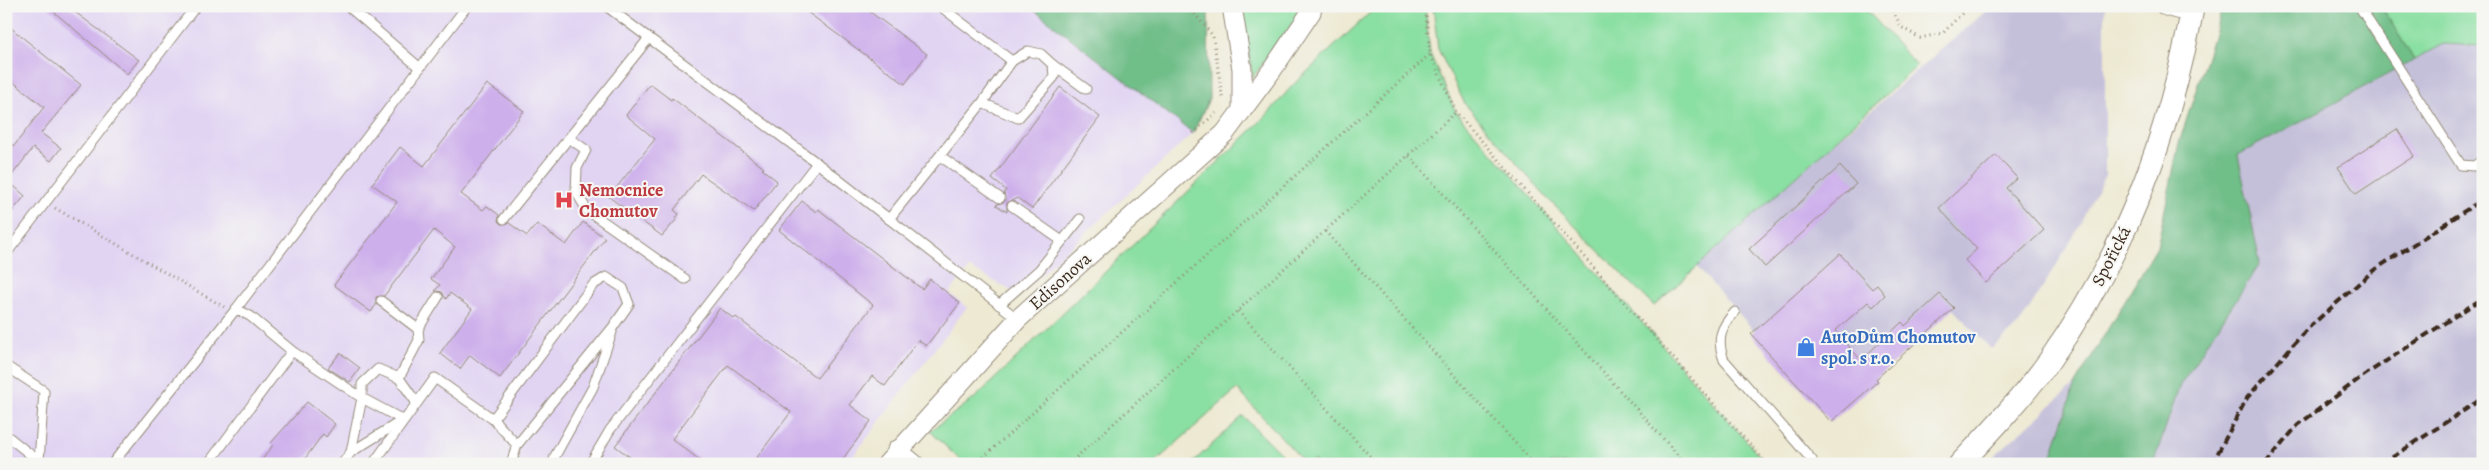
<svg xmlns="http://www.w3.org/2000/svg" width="2489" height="470" font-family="Alegreya,serif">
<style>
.built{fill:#e1d4f3}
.industrial{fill:#c5c0da}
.green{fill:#8adfa2;stroke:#628460}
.forest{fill:#6fbe88;stroke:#557453}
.building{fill:#cdafeb}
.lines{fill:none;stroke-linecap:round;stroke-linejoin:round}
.service-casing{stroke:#948a78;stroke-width:11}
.minor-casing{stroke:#948a78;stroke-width:21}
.tertiary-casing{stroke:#948a78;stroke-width:24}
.path{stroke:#948a78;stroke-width:3;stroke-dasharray:1 4;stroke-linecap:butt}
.service{stroke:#fff;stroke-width:9}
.minor{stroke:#fff;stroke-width:19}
.tertiary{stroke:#fff;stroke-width:22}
.rail{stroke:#3b2a1e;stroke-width:4;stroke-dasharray:8 4;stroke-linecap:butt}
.labels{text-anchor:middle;stroke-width:4;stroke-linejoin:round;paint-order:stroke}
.health-label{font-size:18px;font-weight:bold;fill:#be3a42;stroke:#f6f6f2;text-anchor:start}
.street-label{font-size:18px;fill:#3b2a1e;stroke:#f6f6f2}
.shop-label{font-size:18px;font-weight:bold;fill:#366cbe;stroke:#f6f6f2;text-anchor:start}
</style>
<rect width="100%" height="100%" fill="#f6f6f2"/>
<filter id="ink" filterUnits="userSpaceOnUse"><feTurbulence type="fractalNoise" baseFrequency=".02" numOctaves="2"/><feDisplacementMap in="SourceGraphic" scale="10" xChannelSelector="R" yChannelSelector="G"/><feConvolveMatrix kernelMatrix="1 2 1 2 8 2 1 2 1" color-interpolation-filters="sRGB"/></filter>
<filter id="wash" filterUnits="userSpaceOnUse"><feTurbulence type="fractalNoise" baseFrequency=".0096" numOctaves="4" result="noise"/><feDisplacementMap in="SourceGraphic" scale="20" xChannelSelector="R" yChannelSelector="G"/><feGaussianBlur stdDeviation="1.12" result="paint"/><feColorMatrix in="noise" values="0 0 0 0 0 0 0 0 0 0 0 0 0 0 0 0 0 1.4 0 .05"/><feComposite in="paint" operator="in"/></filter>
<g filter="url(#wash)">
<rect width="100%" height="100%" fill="#ede9d2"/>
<polygon class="built" points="6,6 1029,6 1193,133 1019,295 970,268 949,293 967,307 847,464 6,464"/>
<g class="industrial">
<polygon points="1992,6 2105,6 2105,175 2067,248 2019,325 1991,349 1948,304 1828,413 1697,267 1831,145"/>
<polygon points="2444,44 2483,46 2483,464 2153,464 2180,385 2260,263 2238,155"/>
<polygon points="2075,384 2049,464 1985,464"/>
</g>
<g class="green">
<polygon points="1240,6 1301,6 1295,20 1253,77"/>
<polygon points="1377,6 1425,6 1430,54 1456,112 1767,464 1318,464 1314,460 1306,464 1237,389 1153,464 964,464 930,431 976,397 1267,115 1292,86"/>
<polygon points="1433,6 1863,6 1917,66 1654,306 1545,196 1465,104 1438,49"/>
<polygon points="2381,6 2483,6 2483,46 2444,44 2414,60"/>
<polygon points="1243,416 1291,464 1191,464"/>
</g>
<g class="forest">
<polygon points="1029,6 1208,6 1209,99 1193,133"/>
<polygon points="2223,6 2381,6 2414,60 2238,155 2260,263 2180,385 2153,464 2049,464 2075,384 2157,247 2179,143"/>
</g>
<g id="blocks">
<g class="building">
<polygon points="47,6 67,6 139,60 127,74"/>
<polygon points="799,6 862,6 927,54 905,84"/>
<polygon points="6,24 81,85 41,133 61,148 51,161 33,148 6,183 6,140 14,146 44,107 6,76"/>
<polygon points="487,84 524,111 461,194 483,210 487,206 499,215 498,221 501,224 509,223 527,236 537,224 566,245 583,222 605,238 500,378 470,355 460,369 440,353 472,309 450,293 446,299 442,292 435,291 440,285 431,279 455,247 434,230 384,296 376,297 376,305 371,312 334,285 397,202 372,184 400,147 424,166"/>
<polygon points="650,84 671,100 672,98 764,168 762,169 777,181 754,211 701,174 674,210 679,214 676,218 677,219 662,236 609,197 655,139 626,115"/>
<polygon points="1060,87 1100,117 1032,209 1017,198 1007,203 1007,212 996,205 1005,201 1004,193 1006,190 992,179"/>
<polygon points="2397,129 2414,156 2356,194 2338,167"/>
<polygon points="1996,155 2017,178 2006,188 2044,230 1986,283 1965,260 1977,249 1939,208"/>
<polygon points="1840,166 1856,184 1765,267 1749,249"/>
<polygon points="14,186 25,196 6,219 6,195"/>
<polygon points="802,201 816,212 818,209 922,289 930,279 960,303 926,346 918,340 885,386 872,376 850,405 871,421 839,464 752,464 791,412 728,365 672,439 705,464 624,464 630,457 615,446 720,308 734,319 736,317 817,378 873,305 779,230"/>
<polygon points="1840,254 1872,289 1877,285 1885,295 1873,307 1868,302 1835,331 1861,360 1902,322 1905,326 1940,294 1954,308 1876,379 1878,381 1831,422 1751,334"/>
<polygon points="340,353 360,368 350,382 328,368"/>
<polygon points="307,402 335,424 326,437 323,434 301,464 259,464 273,445 271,443"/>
</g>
</g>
</g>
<g filter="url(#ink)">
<use href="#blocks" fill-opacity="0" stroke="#948a78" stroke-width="1"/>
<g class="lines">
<g class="service-casing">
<g id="service">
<polyline points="348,6 420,68"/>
<polyline points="606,6 817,163 1018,319"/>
<polyline points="940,6 1012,61"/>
<polyline points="2359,6 2461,165 2474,166 2483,160"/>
<polyline points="1053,65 1086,89"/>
<polyline points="569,138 586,150 577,168 576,192 587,210 685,279"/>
<polyline points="940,156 1000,198"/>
<polyline points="1012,206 1062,241"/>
<polyline points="504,219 649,38"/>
<polyline points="889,219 982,103 1018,118 1054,77 1053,65 1041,54 1028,51 1012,61 982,103"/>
<polyline points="6,254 196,6"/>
<polyline points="381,301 418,329"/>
<polyline points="999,305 1039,270 1080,219"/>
<polyline points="236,309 467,6"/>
<path d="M1735,312C1721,327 1716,339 1724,360L1812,460L1808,464"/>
<polyline points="6,366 44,391 39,461"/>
<polyline points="399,378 419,340 418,329 438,297"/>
<polyline points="6,435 41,463"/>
<polyline points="351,452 362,398 403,420"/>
<polyline points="112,464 236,309 250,316 292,351 362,398 362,384 378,369 399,378 416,402"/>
<polyline points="208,464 292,351"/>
<polyline points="342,464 351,452 398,423"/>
<polyline points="373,464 435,378 493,419"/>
<polyline points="511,464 517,445 493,419 593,285 606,277 623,288 629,304 613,327 517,445"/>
<polyline points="553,464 555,456 593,387 612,332"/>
<polyline points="590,464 610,430 817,163"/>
</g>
</g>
<g class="minor-casing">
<g id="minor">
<polyline points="1232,6 1242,69 1242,109"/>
<polyline points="2166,6 2191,13"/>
<polyline points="897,450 914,464"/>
<polyline points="887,464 1018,319 1225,133 1272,70 1311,12 1312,6"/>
</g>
</g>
<g class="tertiary-casing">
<path id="tertiary" d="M1960,464C1991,431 2023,397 2049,361C2126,252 2169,137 2193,6"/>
</g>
<g class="path">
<polyline points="1188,6 1213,36 1223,101"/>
<polyline points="1425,6 1430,54 1456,112 1767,464"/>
<polyline points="1891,6 1901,27 1920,38 1943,33 1969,6"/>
<polyline points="1193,133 1216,113"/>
<polyline points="1409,156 1686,464"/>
<polyline points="55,208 224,307"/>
<polyline points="1325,231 1534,464"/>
<polyline points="1238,311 1377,464"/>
<polyline points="976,464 1430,54"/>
<polyline points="1069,464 1456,112"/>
</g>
<use href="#service" class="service"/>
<use href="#minor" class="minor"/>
<use href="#tertiary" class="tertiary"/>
<g class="rail">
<polyline points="2212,464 2247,398 2306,330 2374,270 2483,199"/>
<polyline points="2265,464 2298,425 2360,378 2483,298"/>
<polyline points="2382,464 2483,398"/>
</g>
</g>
</g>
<defs>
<g id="hospital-bare" transform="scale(1.5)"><path d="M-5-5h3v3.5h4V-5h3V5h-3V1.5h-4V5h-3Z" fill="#e0444e" stroke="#f6f6f2" stroke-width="2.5" paint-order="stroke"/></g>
<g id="shop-bare" transform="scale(1.5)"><path d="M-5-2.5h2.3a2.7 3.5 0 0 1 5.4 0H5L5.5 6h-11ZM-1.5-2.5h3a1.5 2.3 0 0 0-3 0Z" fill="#3f7fe0" stroke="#f6f6f2" stroke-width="2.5" paint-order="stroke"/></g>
</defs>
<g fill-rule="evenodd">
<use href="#hospital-bare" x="564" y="200"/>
<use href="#shop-bare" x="1806" y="347"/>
</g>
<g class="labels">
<g class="health-label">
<text x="579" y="196">Nemocnice<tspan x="579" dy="21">Chomutov</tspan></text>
</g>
<g class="street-label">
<text transform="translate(2111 256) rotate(-63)" y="6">Spořická</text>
<text transform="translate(1060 281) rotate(-42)" y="6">Edisonova</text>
</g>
<g class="shop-label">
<text x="1821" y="343">AutoDům Chomutov<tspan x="1821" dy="21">spol. s r.o.</tspan></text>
</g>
</g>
<rect width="2489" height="470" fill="none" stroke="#f6f6f2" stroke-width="25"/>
</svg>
